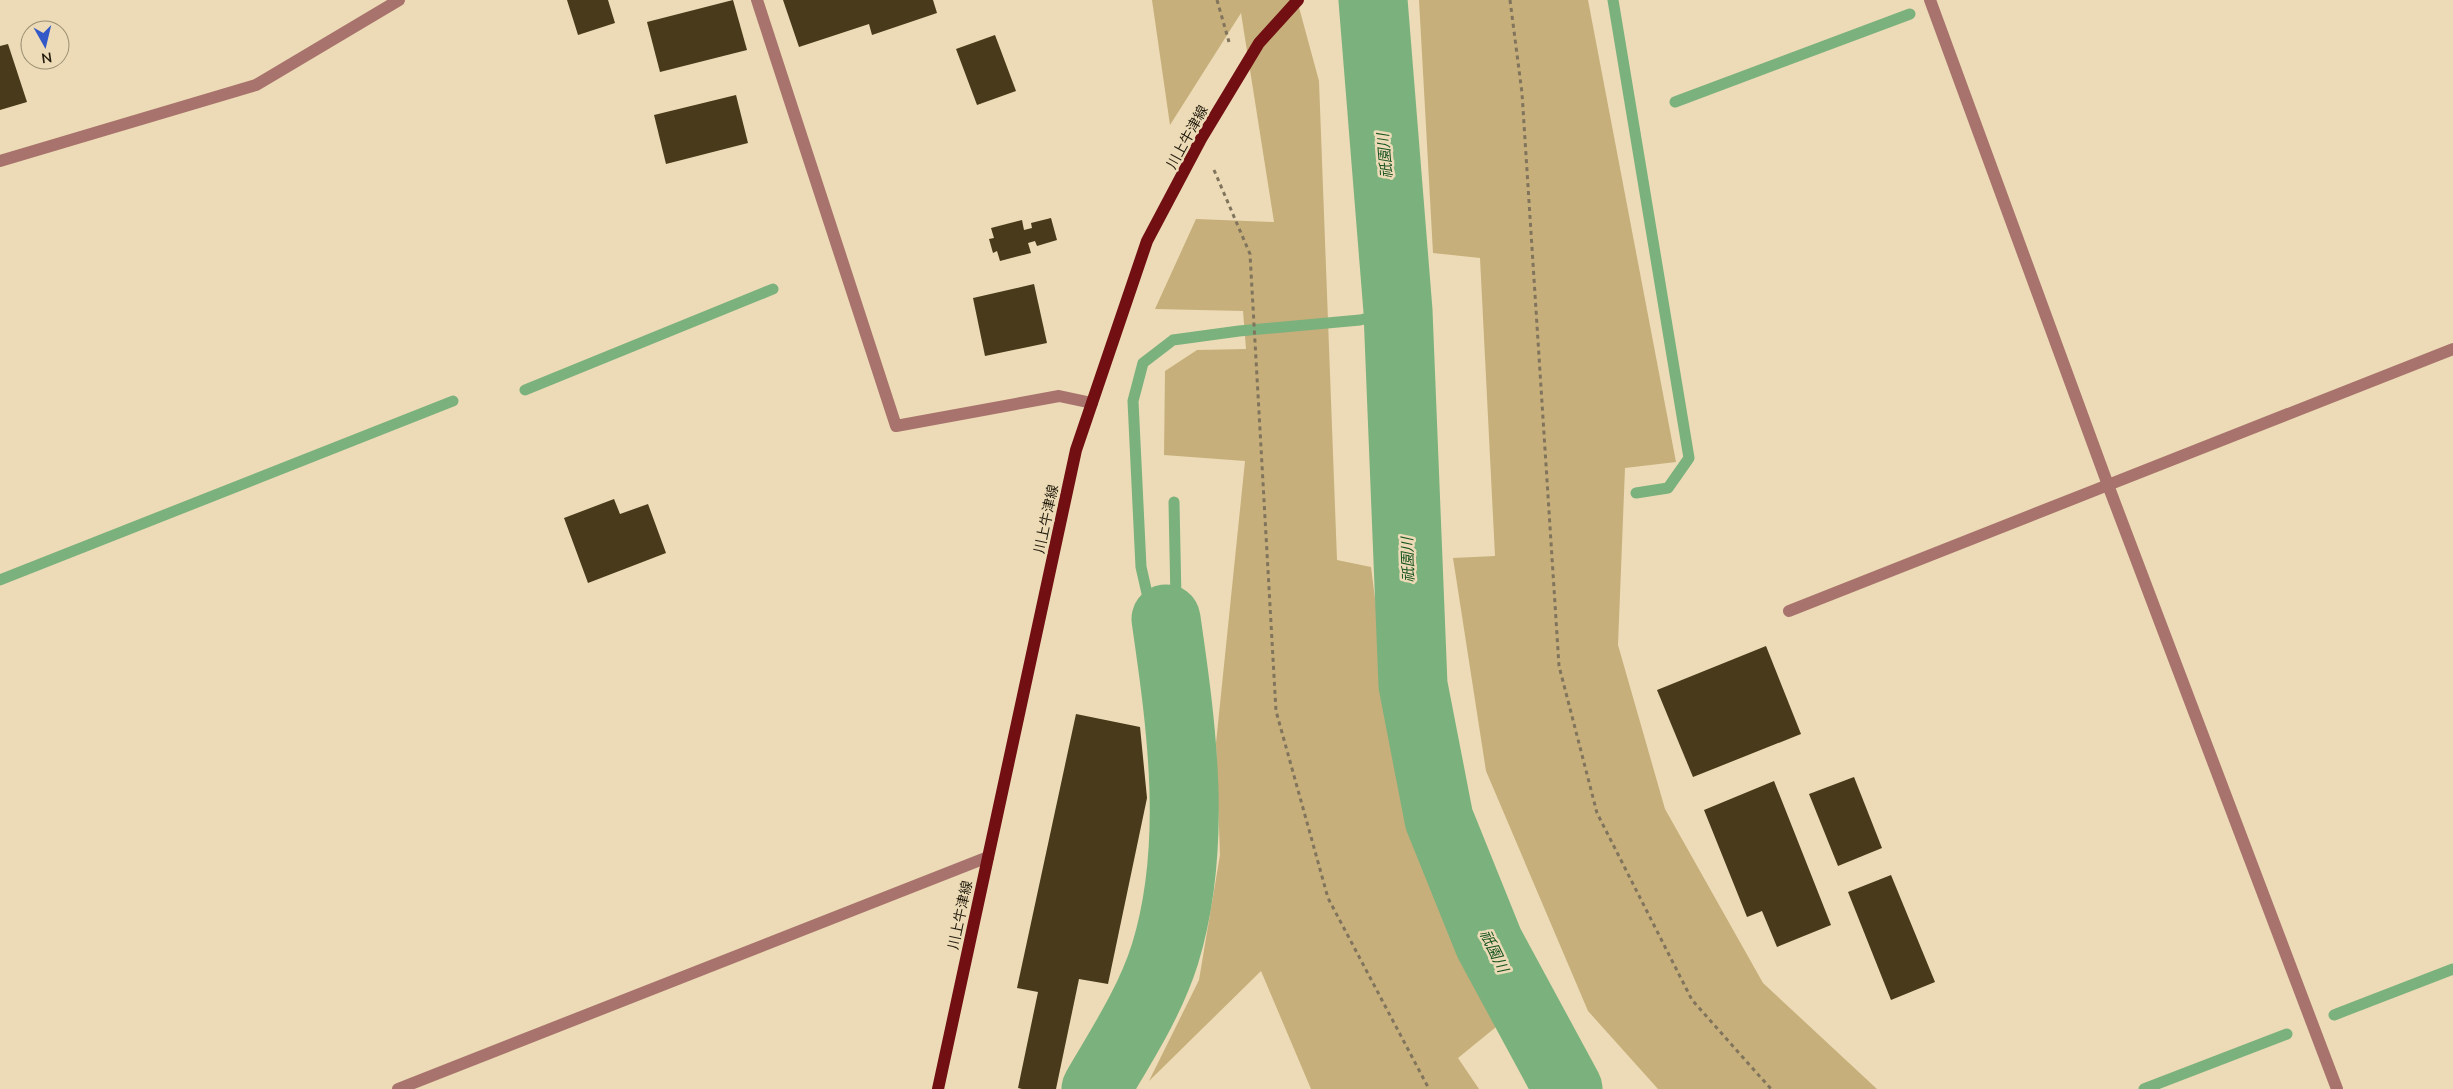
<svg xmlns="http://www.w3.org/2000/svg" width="2453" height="1089" font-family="Mulish,'Noto Sans JP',sans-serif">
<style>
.green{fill:#c6af7b}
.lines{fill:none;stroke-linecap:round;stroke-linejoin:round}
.stream{stroke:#7ab17d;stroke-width:11}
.river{stroke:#7ab17d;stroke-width:69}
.building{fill:#483a1a}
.path{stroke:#80745c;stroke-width:3;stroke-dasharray:4 4;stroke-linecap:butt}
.minor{stroke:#a9736d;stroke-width:12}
.major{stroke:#720f12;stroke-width:12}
.labels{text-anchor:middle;stroke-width:5;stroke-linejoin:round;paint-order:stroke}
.street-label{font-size:14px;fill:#241d0f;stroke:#ecdbb6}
.water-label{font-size:15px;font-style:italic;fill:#185322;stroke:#ecdbb6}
</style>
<rect width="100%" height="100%" fill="#ecdbb6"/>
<g class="green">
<polygon points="1152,0 1297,0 1319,81 1337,560 1371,567 1397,774 1496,1027 1458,1058 1479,1089 1311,1089 1261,971 1149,1081 1199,980 1220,855 1216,743 1245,461 1164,455 1165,371 1197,350 1246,349 1243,311 1155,309 1196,219 1274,222 1241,13 1170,125"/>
<polygon points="1419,0 1588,0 1676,462 1625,468 1618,645 1665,809 1763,983 1877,1089 1658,1089 1588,1011 1486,771 1453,558 1495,556 1480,258 1433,253"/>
</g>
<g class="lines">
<g class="stream">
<polyline points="1613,0 1689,458 1668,488 1636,493"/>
<polyline points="1675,102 1910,14"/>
<polyline points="525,390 773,289"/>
<polyline points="1174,502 1176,600 1166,619 1149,602 1141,567 1133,401 1143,363 1173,340 1239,331 1360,320 1398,311"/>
<polyline points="0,580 453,401"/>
<polyline points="2334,1015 2453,969"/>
<polyline points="2144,1089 2287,1034"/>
</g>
<g class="river">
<polyline points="1373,0 1398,311 1413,685 1439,819 1489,943 1568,1089"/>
<path d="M1096,1089C1121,1046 1150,1002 1165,954C1198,846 1182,729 1166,619"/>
</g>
</g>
<g class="building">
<polygon points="567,0 608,0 615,23 578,35"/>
<polygon points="733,0 747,50 660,72 647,22"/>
<polygon points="783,0 933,0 937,13 872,35 869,24 799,47"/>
<polygon points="995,35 1016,91 977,105 956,49"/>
<polygon points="8,44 27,102 0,110 0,46"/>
<polygon points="736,95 748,143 666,164 654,115"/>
<polygon points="1051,218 1057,240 1037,246 1035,241 1028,243 1031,253 1000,261 997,251 993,253 989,239 994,238 991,228 1022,220 1024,230 1032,228 1031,223"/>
<polygon points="1034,284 1047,343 985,356 973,298"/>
<polygon points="614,499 620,514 648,504 666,553 588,583 564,518"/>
<polygon points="1766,646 1801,734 1693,777 1657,690"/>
<polygon points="1076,714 1140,727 1147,798 1108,984 1079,979 1056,1089 1022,1089 1018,1088 1038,992 1017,988"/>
<polygon points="1854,777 1882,848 1838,866 1809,794"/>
<polygon points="1774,781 1831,925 1777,947 1762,911 1747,917 1704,810"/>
<polygon points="1891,875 1935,982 1891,1000 1848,892"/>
</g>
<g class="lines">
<g class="path">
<polyline points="1217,0 1229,42"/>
<polyline points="1510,0 1522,93 1559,666 1597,813 1692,1000 1771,1089"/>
<polyline points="1214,170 1250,254 1276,711 1328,898 1429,1089"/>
</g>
<g class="minor">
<polyline points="757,0 896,426 1059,396 1092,403"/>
<polyline points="1930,0 2108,485 2453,349"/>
<polyline points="0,161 256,85 399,0"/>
<polyline points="1789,611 2108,485 2337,1089"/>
<polyline points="398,1089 988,857"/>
</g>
<polyline class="major" points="938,1089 1076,450 1147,241 1201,139 1259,43 1298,0"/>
</g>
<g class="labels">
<g class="street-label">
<text transform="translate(1187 137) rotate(-61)" y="5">川上牛津線</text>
<text transform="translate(1046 519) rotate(-78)" y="5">川上牛津線</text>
<text transform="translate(960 915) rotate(-78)" y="5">川上牛津線</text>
</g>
<g class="water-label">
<text transform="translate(1385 156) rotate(-95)" y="5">祇園川</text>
<text transform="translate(1408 560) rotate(-92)" y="5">祇園川</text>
<text transform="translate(1494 951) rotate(64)" y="5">祇園川</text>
</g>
</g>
<g transform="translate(45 45) rotate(172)"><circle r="24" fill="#ecdbb6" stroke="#9c8f73"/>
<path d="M0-4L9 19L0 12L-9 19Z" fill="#3358c8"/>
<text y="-8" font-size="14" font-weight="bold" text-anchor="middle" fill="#241d0f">N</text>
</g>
</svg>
